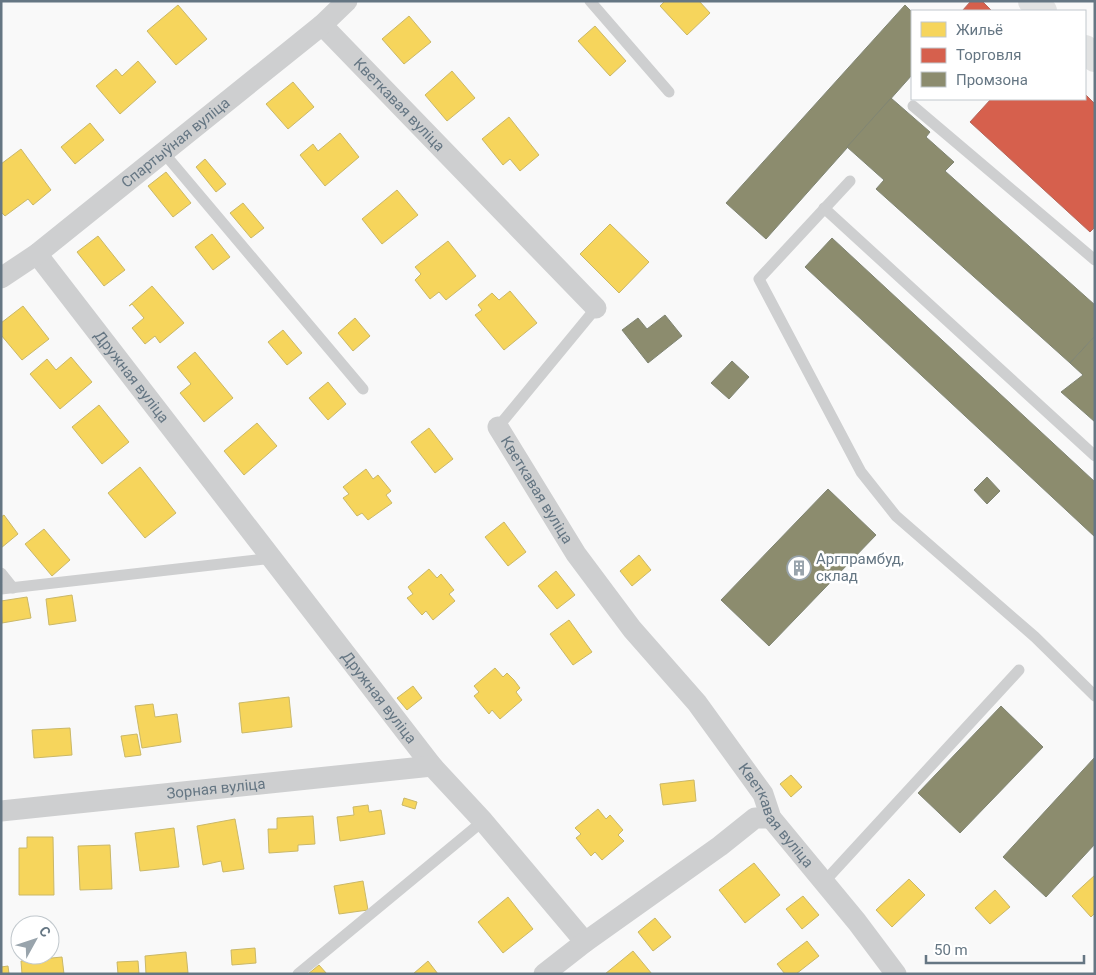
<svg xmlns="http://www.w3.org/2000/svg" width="1096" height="975" font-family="Roboto,sans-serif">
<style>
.homes{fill:#f6d55c;stroke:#cab868}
.shops{fill:#d6604d;stroke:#b4675d}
.industry{fill:#8c8c6e;stroke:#808574}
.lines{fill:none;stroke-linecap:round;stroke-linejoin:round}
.lane{stroke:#cecfd0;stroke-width:11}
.street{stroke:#cecfd0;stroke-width:21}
.secondary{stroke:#e1e2e2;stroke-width:28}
.labels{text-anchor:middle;stroke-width:5;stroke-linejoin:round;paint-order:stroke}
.street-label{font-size:15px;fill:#657683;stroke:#fff}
.poi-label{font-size:15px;fill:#657683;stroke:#fff;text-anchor:start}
</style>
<rect width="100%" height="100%" fill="#f9f9f9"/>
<g class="homes">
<polygon points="665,1 699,1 710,13 687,35 660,6"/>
<polygon points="178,5 207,39 176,65 147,31"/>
<polygon points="409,16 431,42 404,64 382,39"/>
<polygon points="595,26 626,61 610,76 578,41"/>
<polygon points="138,61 156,82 120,114 96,86 116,69 122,76"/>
<polygon points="452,71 475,98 447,121 425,95"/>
<polygon points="293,82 314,107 288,129 266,104"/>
<polygon points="509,117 539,155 520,171 510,159 503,165 482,139"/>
<polygon points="90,123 104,140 75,164 61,147"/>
<polygon points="340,133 359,157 325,186 300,155 313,144 318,151"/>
<polygon points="21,149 51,190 33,205 28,199 5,216 1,212 1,164"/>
<polygon points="205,159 226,184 216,192 196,167"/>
<polygon points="166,172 191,203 173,217 148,186"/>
<polygon points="397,190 418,215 382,244 362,219"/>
<polygon points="243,203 264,228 251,238 230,213"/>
<polygon points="610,224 649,262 619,293 580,254"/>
<polygon points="212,234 230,257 213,270 195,247"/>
<polygon points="98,236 125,270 104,286 77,252"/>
<polygon points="448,241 476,276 446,300 439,292 430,299 415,280 421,274 415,267"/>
<polygon points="152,286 184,323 160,343 155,336 145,344 132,328 144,318 132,304 129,306"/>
<polygon points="510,291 537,323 504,350 475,315 482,310 478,305 492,293 499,300"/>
<polygon points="23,306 49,339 22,360 1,335 1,323"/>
<polygon points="355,318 370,336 353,351 338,333"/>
<polygon points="283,330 302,353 287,365 268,342"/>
<polygon points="195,352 233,398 204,422 180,393 191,384 177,367"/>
<polygon points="71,357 92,382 60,409 30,374 47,359 56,370"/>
<polygon points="328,382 346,404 328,420 309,398"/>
<polygon points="99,405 129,442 102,464 72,427"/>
<polygon points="257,423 277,446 244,475 224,451"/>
<polygon points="429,428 453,459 435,473 411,442"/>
<polygon points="140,467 176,513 145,538 108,493"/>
<polygon points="366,469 373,479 378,475 391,491 386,495 392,503 368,520 362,513 357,516 343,498 349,494 343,487"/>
<polygon points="4,515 18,534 1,548 1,517"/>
<polygon points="504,522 526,552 508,566 485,537"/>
<polygon points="44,529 70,560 52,576 25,544"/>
<polygon points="639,555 651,570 632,586 620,571"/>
<polygon points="429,569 437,578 441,574 454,590 449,594 455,601 433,620 426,611 422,615 407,598 413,594 408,587"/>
<polygon points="556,571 575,595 557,609 538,586"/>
<polygon points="72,595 76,621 49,625 46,599"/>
<polygon points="27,597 31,618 2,623 1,601"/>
<polygon points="569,620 592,652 573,665 550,634"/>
<polygon points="495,668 503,677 507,673 514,680 520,688 516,692 522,700 500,719 492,710 489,714 474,696 479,692 474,686"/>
<polygon points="413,686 422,698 407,710 397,698"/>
<polygon points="289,697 292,727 242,733 239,703"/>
<polygon points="153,704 155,717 177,714 181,742 142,748 135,706"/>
<polygon points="70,728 72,755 34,758 32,730"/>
<polygon points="137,734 141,755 125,757 121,736"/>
<polygon points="791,775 802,787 791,797 780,784"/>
<polygon points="694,780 696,801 663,805 660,784"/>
<polygon points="404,798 417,802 415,809 402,805"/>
<polygon points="368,805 369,812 381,810 385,834 340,841 337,817 354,815 353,807"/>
<polygon points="598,809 606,819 610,815 623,830 618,835 624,841 602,860 595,852 591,856 576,838 581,834 575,828"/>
<polygon points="313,816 315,844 298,845 298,851 269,853 268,829 277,829 277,818"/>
<polygon points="235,819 244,869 223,872 221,861 203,865 197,826"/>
<polygon points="174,828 179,867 140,871 135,833"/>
<polygon points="27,837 53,837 54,895 19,895 19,848 27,848"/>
<polygon points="110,845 112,889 80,890 78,846"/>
<polygon points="754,863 780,895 745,923 719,890"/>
<polygon points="1095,875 1095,913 1091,917 1072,896"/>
<polygon points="909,879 925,895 892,927 876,910"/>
<polygon points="363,881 368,910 339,914 334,886"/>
<polygon points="995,890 1010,907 990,924 975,908"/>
<polygon points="803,896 819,915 802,929 786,909"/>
<polygon points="508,897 533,929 503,953 478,922"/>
<polygon points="655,918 671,937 653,951 638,932"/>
<polygon points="807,941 819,956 796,974 785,974 777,964"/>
<polygon points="255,948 256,963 232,965 231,950"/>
<polygon points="633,951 652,974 605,974"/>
<polygon points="186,952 188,973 146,974 145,956"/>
<polygon points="62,957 64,974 22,974 21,961"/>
<polygon points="138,961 139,974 118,974 117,962"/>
<polygon points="428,961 438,974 413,974"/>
<polygon points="319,965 327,974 308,974"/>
<polygon points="8,966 9,974 1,974 1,967"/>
</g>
<g class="shops">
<polygon points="971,1 982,1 992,11 962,11"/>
<polygon points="1085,94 1095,104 1095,227 1090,232 970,122 991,99 1085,99"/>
</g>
<g class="industry">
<polygon points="905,5 912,12 912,75 766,239 726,203"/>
<polygon points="891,98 930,132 926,137 954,162 945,171 1095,305 1095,336 1070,363 876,189 884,180 847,147"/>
<polygon points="832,238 1095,482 1095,537 805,267"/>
<polygon points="665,315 682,336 648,363 622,330 638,318 647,329"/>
<polygon points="1095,336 1095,422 1061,392 1083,375 1070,363"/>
<polygon points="732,361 749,377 729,399 711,383"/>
<polygon points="987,477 1000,491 987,504 974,490"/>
<polygon points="828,489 876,535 769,646 721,600"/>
<polygon points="1001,706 1043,747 960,833 918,793"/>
<polygon points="1095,757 1095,844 1046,897 1003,857"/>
</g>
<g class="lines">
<g class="lane">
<polyline points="590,1 669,92"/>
<polyline points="913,106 1095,260"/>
<polyline points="163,152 363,389"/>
<polyline points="850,181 759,279 861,472 896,516 1035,637 1095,696"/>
<polyline points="824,208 1095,456"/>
<polyline points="498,427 596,308"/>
<polyline points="1,573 13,588"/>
<polyline points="1,589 273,558"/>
<polyline points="824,882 1019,670"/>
<polyline points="298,974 483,821"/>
</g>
<g class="street">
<path id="s1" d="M322,25L596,308"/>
<path id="s2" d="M37,254L432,766L483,821L585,942"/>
<path id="s3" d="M1,278L37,254L322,25L347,1"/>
<path id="s4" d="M498,427L576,554L632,629L697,703L763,794L771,818L857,922L896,974"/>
<path id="s5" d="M1,811L432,766"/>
<polyline points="544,974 585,942 720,846 755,818 771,818"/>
</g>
<g class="secondary">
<polyline points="1032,1 1043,11"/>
<polyline points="1085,49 1095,58"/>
</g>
</g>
<defs>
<g id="building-ring" transform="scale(1.25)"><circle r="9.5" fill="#fff" stroke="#99a4ac" stroke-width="1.5"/><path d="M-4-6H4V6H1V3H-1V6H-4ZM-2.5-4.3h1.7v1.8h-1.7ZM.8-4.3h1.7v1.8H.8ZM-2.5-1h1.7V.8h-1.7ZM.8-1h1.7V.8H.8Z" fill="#99a4ac"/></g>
</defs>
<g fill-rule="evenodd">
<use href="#building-ring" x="799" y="568"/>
</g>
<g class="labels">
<g class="street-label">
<text dy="5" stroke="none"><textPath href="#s1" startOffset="111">Кветкавая вуліца</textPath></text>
<text dy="5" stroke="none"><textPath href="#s3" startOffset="221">Спартыўная вуліца</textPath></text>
<text dy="5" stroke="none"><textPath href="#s2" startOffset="155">Дружная вуліца</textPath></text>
<text dy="5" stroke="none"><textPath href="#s4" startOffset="74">Кветкавая вуліца</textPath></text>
<text dy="5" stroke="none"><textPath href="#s2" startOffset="560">Дружная вуліца</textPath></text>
<text dy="5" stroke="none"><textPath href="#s5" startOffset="216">Зорная вуліца</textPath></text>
<text dy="5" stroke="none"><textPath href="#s4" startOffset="479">Кветкавая вуліца</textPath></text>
</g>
<g class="poi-label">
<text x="816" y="564">Аргпрамбуд,<tspan x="816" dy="17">склад</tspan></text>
</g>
</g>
<rect width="1096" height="975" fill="none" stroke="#657683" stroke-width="5"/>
<rect x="911" y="10" width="175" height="90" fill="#ffffff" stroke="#c1c8cd"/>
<rect x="921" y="22" width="25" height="15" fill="#f6d55c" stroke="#c1c8cd"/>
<text x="956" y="35" font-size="15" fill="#657683">Жильё</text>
<rect x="921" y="48" width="25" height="15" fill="#d6604d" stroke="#c1c8cd"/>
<text x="956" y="60" font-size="15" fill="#657683">Торговля</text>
<rect x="921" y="72" width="25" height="15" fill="#8c8c6e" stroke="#c1c8cd"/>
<text x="956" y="85" font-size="15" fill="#657683">Промзона</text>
<g transform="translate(35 940) rotate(50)"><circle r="24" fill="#ffffff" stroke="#c1c8cd"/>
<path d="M0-4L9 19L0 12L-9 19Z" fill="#99a4ac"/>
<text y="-8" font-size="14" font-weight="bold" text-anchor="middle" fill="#657683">С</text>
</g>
<path d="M926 955v8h158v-8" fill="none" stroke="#657683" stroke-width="2.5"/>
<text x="934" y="955" font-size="15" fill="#657683" stroke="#ffffff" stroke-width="4" paint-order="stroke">50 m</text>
</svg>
